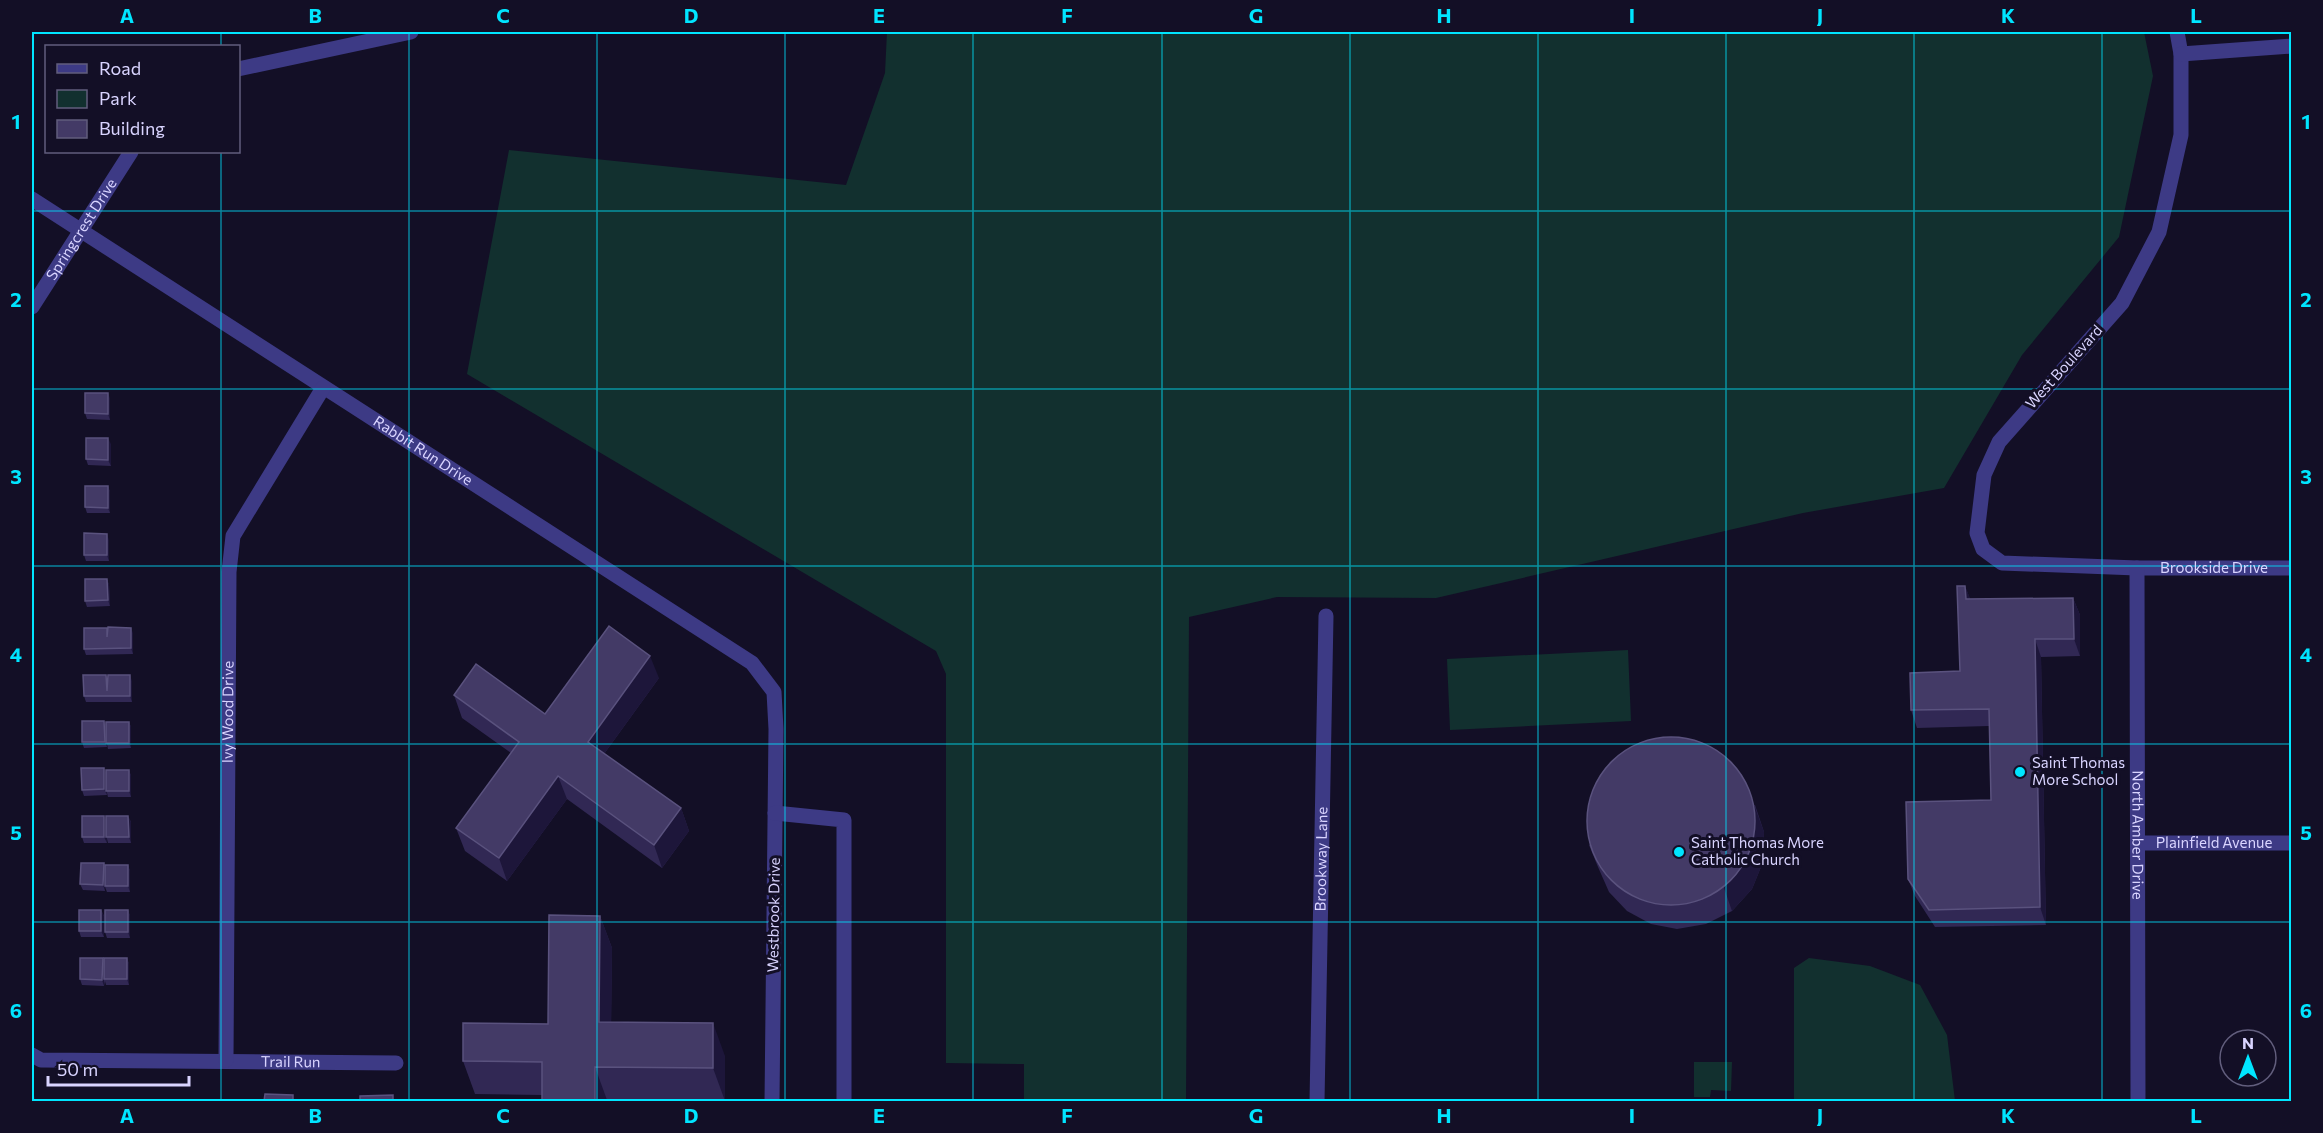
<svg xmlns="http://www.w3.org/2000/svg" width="2323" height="1133" font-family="Commissioner,sans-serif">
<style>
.green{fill:#12302f}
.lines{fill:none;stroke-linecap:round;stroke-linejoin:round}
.minor{stroke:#3d3a85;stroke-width:15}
.wall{fill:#312854}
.shaded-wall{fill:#1d163a}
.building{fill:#433a66;stroke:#5a527e;stroke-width:1.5}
.grid{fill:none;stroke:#00e5ff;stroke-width:1.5;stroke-opacity:0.55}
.poi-dot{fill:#00e5ff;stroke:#130f26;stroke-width:2}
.labels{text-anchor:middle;stroke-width:6;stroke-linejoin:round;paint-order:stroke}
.street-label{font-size:15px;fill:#d9d4ff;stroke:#130f26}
.poi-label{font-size:15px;fill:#d9d4ff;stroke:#130f26;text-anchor:start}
.neatline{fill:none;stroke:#00e5ff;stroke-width:2}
.grid-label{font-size:20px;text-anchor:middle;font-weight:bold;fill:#00e5ff}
</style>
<rect width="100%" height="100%" fill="#130f26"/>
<g class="green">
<polygon points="887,32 2144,32 2153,76 2119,237 2022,355 1944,488 1803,513 1436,598 1277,597 1189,617 1186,1101 1024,1102 1024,1064 946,1063 946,674 936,651 467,374 509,150 846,185 885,73"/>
<polygon points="1628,650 1631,721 1450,730 1447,659"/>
<polygon points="1809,958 1870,966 1920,985 1947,1035 1955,1101 1794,1101 1794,968"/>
<polygon points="1694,1062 1732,1062 1731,1091 1711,1090 1710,1097 1694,1097"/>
</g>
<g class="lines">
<g class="minor">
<path id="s1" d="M2177,32L2181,54V135L2159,232L2122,303L1999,442L1984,475L1977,533L1983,549L2002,563L2137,568H2292"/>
<polyline points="2181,54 2292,46"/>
<polyline points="238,69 411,32"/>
<path id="s2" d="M32,199L752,663L774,692L776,729L772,1102"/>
<path id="s3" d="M32,307L131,152"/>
<path id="s4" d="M2137,568L2138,1102"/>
<polyline points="775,813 844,820 844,1102"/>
<path id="s5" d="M2138,843H2292"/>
<path id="s6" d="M32,1055L41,1060L396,1063"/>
<path id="s7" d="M226,1060L229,572L233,536L323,388"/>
<path id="s8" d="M1317,1102L1326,616"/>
</g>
</g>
<g class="wall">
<polygon points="110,398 110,420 87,419 85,413"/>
<polygon points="111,444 111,466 88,465 86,459"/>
<polygon points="108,486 110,492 110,513 87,513 85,507"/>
<polygon points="109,540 109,561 86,561 84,555"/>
<polygon points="107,579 109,585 110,606 87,607 85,601"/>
<polygon points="1965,586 1970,599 2073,598 2080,615 2080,656 2041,657 2046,925 1935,927 1915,896 1908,879 1991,800 1989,726 1917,728 1911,710 1960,671"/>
<polygon points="108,631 133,633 133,654 86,655 84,649"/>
<polygon points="106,675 107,679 132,681 132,702 86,702 84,696"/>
<polygon points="659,678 604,754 681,808 689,831 662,868 567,799 507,881 465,851 456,828 511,753 462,718 454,695 545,714"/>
<polygon points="104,721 106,725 129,722 131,727 131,748 108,749 107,744 107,747 84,748 82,742"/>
<polygon points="104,768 106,774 129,770 131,776 131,797 108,797 107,793 107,795 84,796 82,790"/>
<polygon points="1755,805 1764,832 1763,862 1752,889 1732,911 1706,924 1677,929 1651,924 1627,911 1609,892 1598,867 1589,845"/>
<polygon points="128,816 131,822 131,843 108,843 107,839 107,843 84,843 82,837 106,819"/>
<polygon points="128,865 130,871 130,892 107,892 105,887 105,891 83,890 80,884 105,869"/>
<polygon points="101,910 104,916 104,937 81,937 79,931"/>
<polygon points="128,910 130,916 130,938 107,938 105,932"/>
<polygon points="600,916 612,948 611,1022 725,1056 725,1101 607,1100 542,1095 475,1094 463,1061 548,1024"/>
<polygon points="127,958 129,964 129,985 106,985 105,981 104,986 82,985 80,979 104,962"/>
</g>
<g class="shaded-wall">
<polygon points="108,393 110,398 110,420 108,414"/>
<polygon points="108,438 111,444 111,466 108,460"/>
<polygon points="108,486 110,492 110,513 108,508"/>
<polygon points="107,534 109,540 109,561 107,555"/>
<polygon points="107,579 109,585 110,606 108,600"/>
<polygon points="1965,586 1972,603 1966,599"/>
<polygon points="2073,598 2080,615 2080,656 2074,639"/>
<polygon points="131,628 133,633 133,654 131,648"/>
<polygon points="2035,639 2041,657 2046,925 2040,907"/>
<polygon points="650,656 659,678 596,765 588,742"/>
<polygon points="130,675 132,681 132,702 130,696"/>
<polygon points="104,721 107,727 107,747 105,742"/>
<polygon points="129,722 131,727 131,748 129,743"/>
<polygon points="104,768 106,774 107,795 104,789"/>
<polygon points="129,770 131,776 131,797 129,791"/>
<polygon points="558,776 567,799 507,881 499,858"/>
<polygon points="1746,782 1764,832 1763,862 1752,889 1732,911 1724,888"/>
<polygon points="681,808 689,831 662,868 654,845"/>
<polygon points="104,816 107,822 107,843 104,837"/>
<polygon points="128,816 131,822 131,843 129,837"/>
<polygon points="104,863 106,869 105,891 103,885"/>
<polygon points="128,865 130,871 130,892 128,886"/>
<polygon points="101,910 104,916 104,937 101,931"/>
<polygon points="128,910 130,916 130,938 128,932"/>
<polygon points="600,916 612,948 611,1055 599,1022"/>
<polygon points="103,958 105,964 104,979 104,986 102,980"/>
<polygon points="127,958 129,964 129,985 127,979"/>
<polygon points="713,1023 725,1056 725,1101 713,1068"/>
<polygon points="595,1067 607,1100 607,1101 595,1101"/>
<polygon points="33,1092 36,1101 32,1101"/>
</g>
<g class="building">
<polygon points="85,393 108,393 108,414 85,413"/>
<polygon points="86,438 108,438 108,460 86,459"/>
<polygon points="85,486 108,486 108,508 85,507"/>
<polygon points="84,533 107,534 107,555 84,555"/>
<polygon points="85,579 107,579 108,600 85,601"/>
<polygon points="1957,586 1965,586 1966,599 2073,598 2074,639 2035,639 2040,907 1929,910 1908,879 1906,802 1991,800 1989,709 1911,710 1910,673 1960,671"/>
<polygon points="609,626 650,656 588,742 681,808 654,845 558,776 499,858 456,828 519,742 454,695 476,664 545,714"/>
<polygon points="108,627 131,628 131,648 84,649 84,628 107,628 107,637"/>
<polygon points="83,675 106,675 107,691 108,675 130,675 130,696 84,696"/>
<polygon points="82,721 104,721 105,742 82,742"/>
<rect x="106" y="722" width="23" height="21"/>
<circle cx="1671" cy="821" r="84"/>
<polygon points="81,768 104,768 104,789 82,790"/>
<rect x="106" y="770" width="23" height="21"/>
<rect x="82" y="816" width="22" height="21"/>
<polygon points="106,816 128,816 129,837 106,837"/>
<polygon points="81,863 104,863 103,885 80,884"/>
<rect x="105" y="865" width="23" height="21"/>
<rect x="79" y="910" width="22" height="21"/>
<rect x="105" y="910" width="23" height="22"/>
<polygon points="549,915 600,916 599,1022 713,1023 713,1068 595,1067 595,1101 542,1101 542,1062 463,1061 463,1023 548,1024"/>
<polygon points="80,958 103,958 102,980 80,979"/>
<rect x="104" y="958" width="23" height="21"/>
<polygon points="265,1094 293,1095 293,1101 264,1101"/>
<polygon points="393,1095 393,1101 360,1101 360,1096"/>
</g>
<path class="grid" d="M221,32V46M409,32V1102M597,32V1102M785,32V1102M973,32V1102M1162,32V1102M1350,32V1102M1538,32V1102M1726,32V1102M1914,32V1102M2102,32V1102M221,152V1102M32,211H2292M32,389H2292M32,566H2292M32,744H2292M32,922H2292"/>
<g class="poi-dot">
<circle cx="2020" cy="772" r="6"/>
<circle cx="1679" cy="852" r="6"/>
</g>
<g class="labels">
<g class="street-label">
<text dy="5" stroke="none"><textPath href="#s3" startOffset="92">Springcrest Drive</textPath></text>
<text transform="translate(2064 367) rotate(-48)" y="5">West Boulevard</text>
<text dy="5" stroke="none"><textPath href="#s2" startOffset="465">Rabbit Run Drive</textPath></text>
<text dy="5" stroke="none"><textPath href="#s1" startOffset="816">Brookside Drive</textPath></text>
<text dy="5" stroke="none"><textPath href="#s7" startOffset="348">Ivy Wood Drive</textPath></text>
<text dy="5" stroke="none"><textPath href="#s4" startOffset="267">North Amber Drive</textPath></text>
<text dy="5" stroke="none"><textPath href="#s5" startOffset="76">Plainfield Avenue</textPath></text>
<text dy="5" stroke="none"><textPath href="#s8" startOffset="243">Brookway Lane</textPath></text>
<text transform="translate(774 915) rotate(-89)" y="5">Westbrook Drive</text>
<text dy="5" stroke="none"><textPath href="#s6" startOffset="260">Trail Run</textPath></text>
</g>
<g class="poi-label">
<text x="2032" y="768">Saint Thomas<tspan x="2032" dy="17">More School</tspan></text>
<text x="1691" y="848">Saint Thomas More<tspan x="1691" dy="17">Catholic Church</tspan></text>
</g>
</g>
<rect width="2323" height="1133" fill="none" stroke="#130f26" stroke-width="66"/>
<rect x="45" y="45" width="195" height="108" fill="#130f26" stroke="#625e7d" stroke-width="1.5"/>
<rect x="57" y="64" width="30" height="9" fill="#3d3a85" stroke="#625e7d" stroke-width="1.5"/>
<text x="99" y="75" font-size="18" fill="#d9d4ff">Road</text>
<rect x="57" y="90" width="30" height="18" fill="#12302f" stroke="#625e7d" stroke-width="1.5"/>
<text x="99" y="105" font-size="18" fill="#d9d4ff">Park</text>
<rect x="57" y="120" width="30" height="18" fill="#433a66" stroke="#625e7d" stroke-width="1.5"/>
<text x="99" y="135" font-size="18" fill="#d9d4ff">Building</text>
<g transform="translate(2248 1058)"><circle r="28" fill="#130f26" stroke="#625e7d" stroke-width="1.5"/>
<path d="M0-4.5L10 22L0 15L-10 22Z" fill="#00e5ff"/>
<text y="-9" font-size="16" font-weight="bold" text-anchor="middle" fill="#d9d4ff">N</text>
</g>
<path d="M48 1076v9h141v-9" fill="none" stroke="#d9d4ff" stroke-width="3"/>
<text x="57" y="1076" font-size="18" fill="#d9d4ff" stroke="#130f26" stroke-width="4.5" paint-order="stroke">50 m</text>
<rect x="33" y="33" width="2257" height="1067" class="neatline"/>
<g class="grid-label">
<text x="127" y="23">A</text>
<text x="315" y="23">B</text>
<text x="503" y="23">C</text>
<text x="691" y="23">D</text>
<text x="879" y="23">E</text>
<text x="1067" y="23">F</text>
<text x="1256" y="23">G</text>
<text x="1444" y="23">H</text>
<text x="1632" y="23">I</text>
<text x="1820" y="23">J</text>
<text x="2008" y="23">K</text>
<text x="2196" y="23">L</text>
<text x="16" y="129">1</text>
<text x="2306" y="129">1</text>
<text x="16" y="307">2</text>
<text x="2306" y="307">2</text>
<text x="16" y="484">3</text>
<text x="2306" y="484">3</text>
<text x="16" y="662">4</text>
<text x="2306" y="662">4</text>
<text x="16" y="840">5</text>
<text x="2306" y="840">5</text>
<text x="16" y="1018">6</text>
<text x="2306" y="1018">6</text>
<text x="127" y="1123">A</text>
<text x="315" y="1123">B</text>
<text x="503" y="1123">C</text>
<text x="691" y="1123">D</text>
<text x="879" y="1123">E</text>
<text x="1067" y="1123">F</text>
<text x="1256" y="1123">G</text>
<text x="1444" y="1123">H</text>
<text x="1632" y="1123">I</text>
<text x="1820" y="1123">J</text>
<text x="2008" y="1123">K</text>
<text x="2196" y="1123">L</text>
</g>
</svg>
